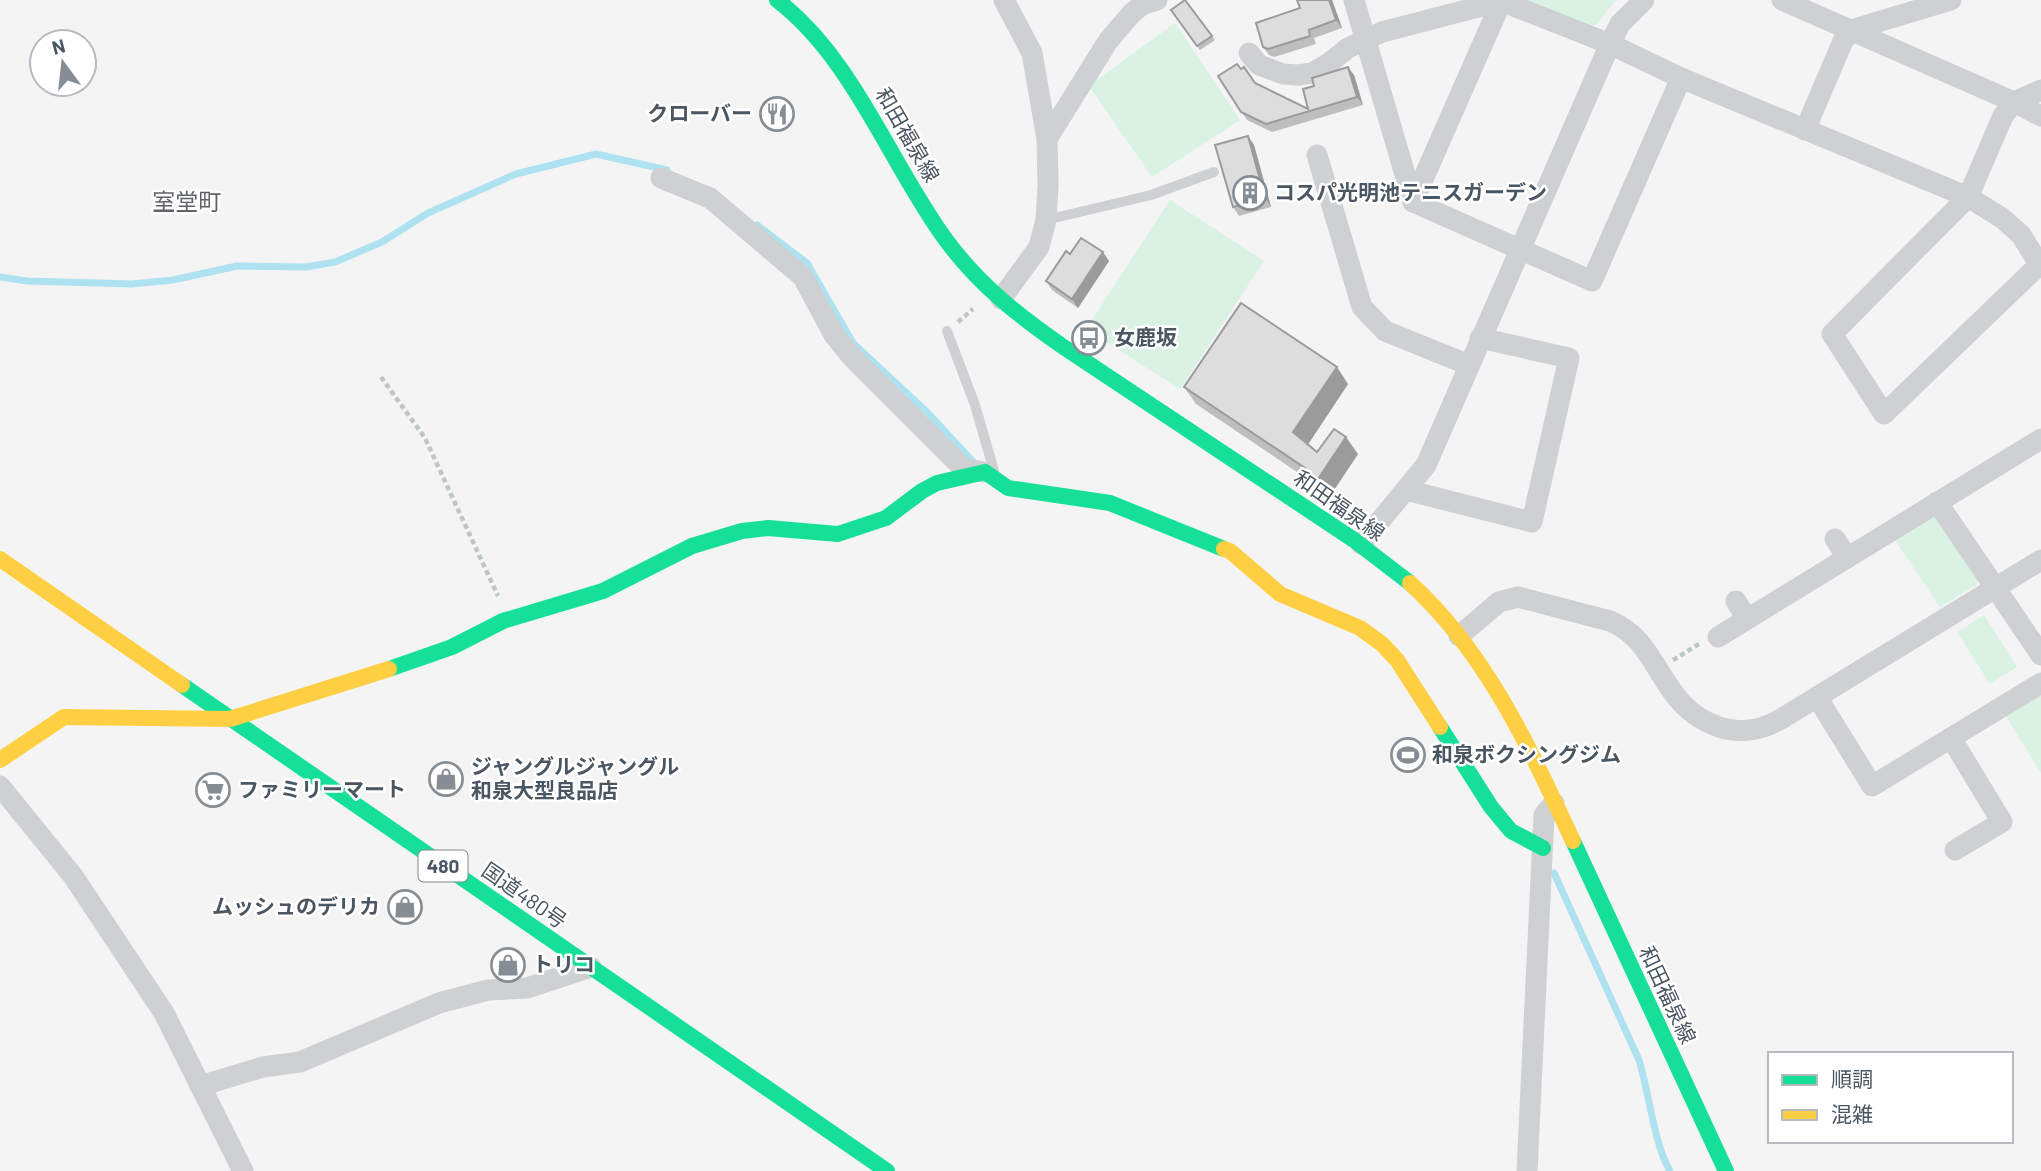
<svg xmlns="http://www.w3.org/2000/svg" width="2041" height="1171" font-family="Barlow,'Noto Sans JP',sans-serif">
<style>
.green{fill:#d9f2e3}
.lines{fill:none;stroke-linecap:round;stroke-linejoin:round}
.stream{stroke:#aee2f0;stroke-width:7}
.path{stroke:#bcc7c4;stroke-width:4.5;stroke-dasharray:5 3.5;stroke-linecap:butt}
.lane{stroke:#ced0d2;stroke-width:10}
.street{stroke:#ced0d2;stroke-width:21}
.fast{stroke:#16e098;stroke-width:16}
.slow{stroke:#ffcf43;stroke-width:16}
.wall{fill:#bebebf}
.shaded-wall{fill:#9b9b9b}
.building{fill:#ddddde;stroke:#9b9b9b;stroke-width:2}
.labels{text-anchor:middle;stroke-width:5;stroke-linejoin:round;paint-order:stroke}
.shield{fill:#fff;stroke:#808990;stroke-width:2}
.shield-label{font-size:19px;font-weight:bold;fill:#4a5661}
.poi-label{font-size:21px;font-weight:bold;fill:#4a5661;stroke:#fff;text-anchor:start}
.street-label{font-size:21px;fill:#4a5661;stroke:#fff}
.neighbourhood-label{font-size:23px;fill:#5f6368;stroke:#fff}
</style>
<rect width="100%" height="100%" fill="#f4f4f4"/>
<g class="green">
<polygon points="1526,0 1616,0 1597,24 1587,28"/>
<polygon points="1175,23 1240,120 1152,177 1089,86"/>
<polygon points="1170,200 1264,261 1180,389 1086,329"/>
<polygon points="1930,514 1938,517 1979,577 1976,585 1940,607 1893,537"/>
<polygon points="1984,615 2017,667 1990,684 1957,632"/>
<polygon points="2041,693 2041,773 2005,715"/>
</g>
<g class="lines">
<g class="stream">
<polyline points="757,225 807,263 853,343 927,412 976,465"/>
<polyline points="0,277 27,281 132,284 173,280 237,266 306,267 335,262 382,242 428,213 516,174 596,154 667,170"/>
<path d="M1554,873L1639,1060C1649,1092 1654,1144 1670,1171"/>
</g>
<g class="path">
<polyline points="958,322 973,309"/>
<polyline points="381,377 425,438 498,596"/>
<polyline points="1673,660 1699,644"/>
</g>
<g class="lane">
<polyline points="1046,220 1151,195 1214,172"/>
<polyline points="947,331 975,405 994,471"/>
</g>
<g class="street">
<polyline points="1004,0 1032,53 1047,139"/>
<polyline points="1354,0 1413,202 1502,0"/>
<polyline points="1782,0 2014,102 2041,116"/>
<polyline points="1249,53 1259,65 1283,74 1298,75 1312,73 1329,63 1348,48 1382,32 1501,1 1610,44 1681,78 1968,197 2002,218 2021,235 2041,267"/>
<polyline points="1805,130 1843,41 1851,30 1951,0"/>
<polyline points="1317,155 1362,307 1385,331 1469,365"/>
<polyline points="661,178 710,198 803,277 834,335 851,356 963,468 983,472"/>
<polyline points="1413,202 1592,281 1681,78"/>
<polyline points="2039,265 1884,414 1832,334 1968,197 2003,116 2014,102 2041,90"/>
<polyline points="1001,299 1039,247 1046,220 1048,185 1047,139 1108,41 1132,13 1142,5 1157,0"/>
<polyline points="1406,490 1532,522 1569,358 1480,338"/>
<polyline points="1937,502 2041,655"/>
<polyline points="1835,539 1847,557"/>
<polyline points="1361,544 1426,465 1610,44 1620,24 1644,0"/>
<polyline points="1736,601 1747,619"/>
<path d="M1459,636L1499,602L1518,597L1610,621C1663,643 1657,706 1719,727C1740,734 1762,730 1781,719L2041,560"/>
<polyline points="1718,637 2041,439"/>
<polyline points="1817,697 1872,786 2041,683"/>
<polyline points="1951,738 2002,822 1955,850"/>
<polyline points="0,786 73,876 164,1013 243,1171"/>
<polyline points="200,1086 263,1067 300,1062 439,1003 488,990 527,988 591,967"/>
<polyline points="1527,1171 1544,815 1554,803"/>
</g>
<g class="fast">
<path d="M777,0C854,59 890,164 946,240C979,285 1020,317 1065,348L1354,540L1410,583"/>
<polyline points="389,669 452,647 503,621 603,591 692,546 742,531 768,528 838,534 886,518 922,491 937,483 985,472 1008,488 1110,503 1224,549"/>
<polyline points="182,685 887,1171"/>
<polyline points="1440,727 1491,807 1511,831 1543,848"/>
<polyline points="1573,841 1726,1171"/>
</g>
<g class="slow">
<polyline points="1224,549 1230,551 1280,594 1360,628 1382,644 1397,660 1440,727"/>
<polyline points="0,559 182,685"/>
<path d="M1410,583C1487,653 1530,749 1573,841"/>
<polyline points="0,760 64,717 230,719 389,669"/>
</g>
</g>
<g class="wall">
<polygon points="1185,0 1215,40 1200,50 1171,10"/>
<polygon points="1332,0 1342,28 1314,38 1316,44 1274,57 1269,55 1263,47"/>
<polygon points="1241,69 1256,83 1308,109 1354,75 1363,105 1272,132 1247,120 1218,76"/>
<polygon points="1254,145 1271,207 1239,216 1233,207"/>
<polygon points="1070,254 1109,261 1078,308 1052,290 1046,281"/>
<polygon points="1348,384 1308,444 1317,452 1358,454 1328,499 1314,487 1309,480 1196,404 1184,387"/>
</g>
<g class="shaded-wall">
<polygon points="1329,0 1332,0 1342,28 1336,20"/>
<polygon points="1348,67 1354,75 1363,105 1357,97"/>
<polygon points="1248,136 1254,145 1271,207 1265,198"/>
<polygon points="1103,252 1109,261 1078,308 1072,299"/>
<polygon points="1337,367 1348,384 1305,449 1293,432"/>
<polygon points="1346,437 1358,454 1328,499 1316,482"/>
</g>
<g class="building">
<polygon points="1185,0 1212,36 1197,46 1171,10"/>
<polygon points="1297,0 1329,0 1336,20 1309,30 1310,36 1268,49 1263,47 1256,23 1300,8"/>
<polygon points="1237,64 1241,69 1244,67 1255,83 1308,109 1303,89 1314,86 1312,78 1348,67 1357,97 1266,124 1241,112 1218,76"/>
<polygon points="1248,136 1265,198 1233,207 1215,145"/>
<polygon points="1081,238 1103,252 1072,299 1046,281 1066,251 1070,254"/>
<polygon points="1241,303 1337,367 1293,432 1317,452 1334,429 1346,437 1316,482 1303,470 1305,468 1184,387"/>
</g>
<defs>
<g id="restaurant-ring" transform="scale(1.75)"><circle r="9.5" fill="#fff" stroke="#868d94" stroke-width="1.5"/><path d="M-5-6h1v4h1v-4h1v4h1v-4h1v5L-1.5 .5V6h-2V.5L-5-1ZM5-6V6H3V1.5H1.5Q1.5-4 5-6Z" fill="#868d94"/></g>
<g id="building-ring" transform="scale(1.75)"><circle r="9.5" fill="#fff" stroke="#868d94" stroke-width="1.5"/><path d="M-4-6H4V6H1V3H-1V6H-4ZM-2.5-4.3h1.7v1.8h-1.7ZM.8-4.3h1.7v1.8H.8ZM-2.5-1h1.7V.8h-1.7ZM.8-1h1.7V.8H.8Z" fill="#868d94"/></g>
<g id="bus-ring" transform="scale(1.75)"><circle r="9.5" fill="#fff" stroke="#868d94" stroke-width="1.5"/><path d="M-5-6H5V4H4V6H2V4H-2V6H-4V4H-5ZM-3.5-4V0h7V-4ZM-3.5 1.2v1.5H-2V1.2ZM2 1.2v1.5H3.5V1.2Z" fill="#868d94"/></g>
<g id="stadium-ring" transform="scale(1.75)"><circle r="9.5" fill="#fff" stroke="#868d94" stroke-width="1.5"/><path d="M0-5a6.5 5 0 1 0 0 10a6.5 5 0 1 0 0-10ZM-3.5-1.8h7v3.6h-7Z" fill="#868d94"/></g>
<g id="shop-ring" transform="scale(1.75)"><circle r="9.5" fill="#fff" stroke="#868d94" stroke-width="1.5"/><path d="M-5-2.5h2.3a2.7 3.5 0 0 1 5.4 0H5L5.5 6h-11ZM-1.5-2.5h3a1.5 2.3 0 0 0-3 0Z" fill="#868d94"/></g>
<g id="supermarket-ring" transform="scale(1.75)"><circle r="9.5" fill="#fff" stroke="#868d94" stroke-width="1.5"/><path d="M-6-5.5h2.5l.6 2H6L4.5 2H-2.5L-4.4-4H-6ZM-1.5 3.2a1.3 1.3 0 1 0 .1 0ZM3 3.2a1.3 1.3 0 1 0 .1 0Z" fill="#868d94"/></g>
</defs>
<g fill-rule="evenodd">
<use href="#restaurant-ring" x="777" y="114"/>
<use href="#building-ring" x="1250" y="193"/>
<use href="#bus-ring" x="1089" y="338"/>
<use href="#stadium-ring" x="1408" y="755"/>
<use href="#shop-ring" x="446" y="779"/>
<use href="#supermarket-ring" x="213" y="790"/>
<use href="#shop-ring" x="405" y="907"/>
<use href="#shop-ring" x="508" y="965"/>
</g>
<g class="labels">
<rect class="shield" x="418.5" y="850.5" width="49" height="31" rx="5"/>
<g class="shield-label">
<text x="443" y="873">480</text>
</g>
<g class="poi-label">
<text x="752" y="121" text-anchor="end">クローバー</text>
<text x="1274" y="200">コスパ光明池テニスガーデン</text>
<text x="1114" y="345">女鹿坂</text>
<text x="1432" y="762">和泉ボクシングジム</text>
<text x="471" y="774">ジャングルジャングル<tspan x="471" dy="24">和泉大型良品店</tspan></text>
<text x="238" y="797">ファミリーマート</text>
<text x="380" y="914" text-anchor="end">ムッシュのデリカ</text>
<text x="532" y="972">トリコ</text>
</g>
<g class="street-label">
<text transform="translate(907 135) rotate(60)" y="7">和田福泉線</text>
<text transform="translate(1339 506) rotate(35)" y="7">和田福泉線</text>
<text transform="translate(524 896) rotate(35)" y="7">国道480号</text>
<text transform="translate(1667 995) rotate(65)" y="7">和田福泉線</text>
</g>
<g class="neighbourhood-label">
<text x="187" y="210">室堂町</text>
</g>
</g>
<rect x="1768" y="1052" width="245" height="91" fill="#ffffff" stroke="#b7bbc0" stroke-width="2"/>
<rect x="1782" y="1075" width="35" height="10" fill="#16e098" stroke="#b7bbc0" stroke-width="2"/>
<text x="1831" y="1087" font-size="21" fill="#4a5661">順調</text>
<rect x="1782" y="1110" width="35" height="10" fill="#ffcf43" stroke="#b7bbc0" stroke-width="2"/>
<text x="1831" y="1122" font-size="21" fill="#4a5661">混雑</text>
<g transform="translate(63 63) rotate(345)"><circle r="33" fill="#ffffff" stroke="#b7bbc0" stroke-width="2"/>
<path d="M0-5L12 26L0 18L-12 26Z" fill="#868d94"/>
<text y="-10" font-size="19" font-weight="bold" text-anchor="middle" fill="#4a5661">N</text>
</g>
</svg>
